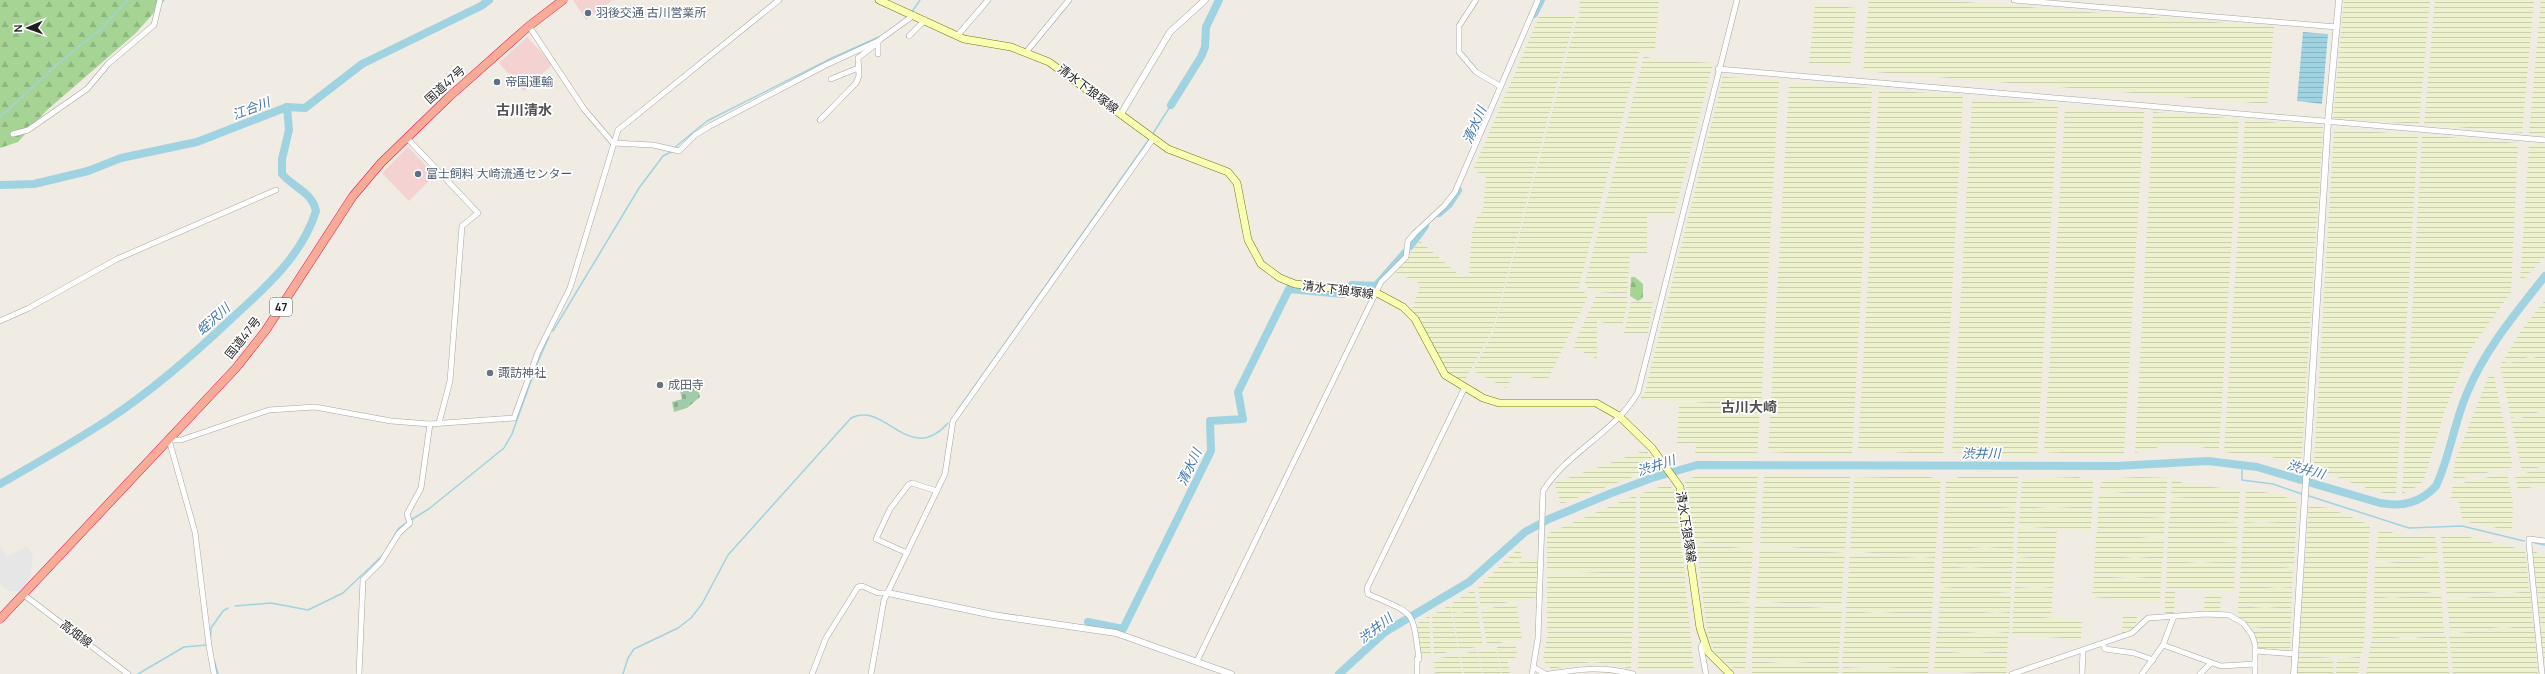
<svg xmlns="http://www.w3.org/2000/svg" width="2545" height="674" font-family="Manrope,'Noto Sans JP',sans-serif">
<style>
.commercial{fill:#f3d2d1}
.farmland{fill:url(#farmland-rules)}
.forest{fill:url(#forest-firs)}
.cemetery{fill:url(#cemetery-stones)}
.parking{fill:#e6e6e6}
.water{fill:url(#water-rules)}
.lines{fill:none;stroke-linecap:round;stroke-linejoin:round}
.stream{stroke:#9fd3e2;stroke-width:1.5}
.river{stroke:#9fd3e2;stroke-width:8}
.minor-casing{stroke:#a5a5a5;stroke-width:6}
.tertiary-casing{stroke:#a5a5a5;stroke-width:7}
.secondary-casing{stroke:#6c7b00;stroke-width:8}
.trunk-casing{stroke:#ec135c;stroke-width:9}
.minor{stroke:#fff;stroke-width:5}
.tertiary{stroke:#fff;stroke-width:6}
.secondary{stroke:#fbffb3;stroke-width:7}
.trunk{stroke:#f7ac98;stroke-width:8}
.service-dot{fill:#5c6f8a;stroke:#fff;stroke-width:1.5}
.worship-dot{fill:#6b7280;stroke:#fff;stroke-width:1.5}
.labels{text-anchor:middle;stroke-width:3.5;stroke-linejoin:round;paint-order:stroke}
.shield{fill:#fff;stroke:#626262;stroke-width:1}
.shield-label{font-size:11px;font-weight:bold;fill:#1e1e1e}
.service-label{font-size:12px;fill:#4e5e75;stroke:#fff;text-anchor:start}
.street-label{font-size:12px;fill:#1e1e1e;stroke:#fff}
.worship-label{font-size:12px;fill:#5b616d;stroke:#fff;text-anchor:start}
.water-label{font-size:13px;font-style:italic;fill:#3f76b0;stroke:#fff}
.quarter-label{font-size:14px;font-weight:bold;fill:#515151;stroke:#fff}
</style>
<defs>
<pattern id="farmland-rules" width="6" height="5" patternUnits="userSpaceOnUse"><rect width="6" height="5" fill="#eef1cd"/><path d="M0 2.5h6" fill="none" stroke="#ccceb0"/></pattern>
<pattern id="forest-firs" width="22" height="20" patternUnits="userSpaceOnUse"><rect width="22" height="20" fill="#a6d494"/><path d="M5 1l3.5 6h-7zM16 11l3.5 6h-7z" fill="#8eb67f"/></pattern>
<pattern id="cemetery-stones" width="16" height="16" patternUnits="userSpaceOnUse"><rect width="16" height="16" fill="#a2cba9"/><path d="M2 7V4a2 2 0 0 1 4 0v3zM10 15v-3a2 2 0 0 1 4 0v3z" fill="#8bae91"/></pattern>
<pattern id="water-rules" width="6" height="5" patternUnits="userSpaceOnUse"><rect width="6" height="5" fill="#9fd3e2"/><path d="M0 2.5h6" fill="none" stroke="#88b5c1"/></pattern>
</defs>
<rect width="100%" height="100%" fill="#f0ece3"/>
<g class="commercial">
<polygon points="573,0 613,0 586,20"/>
<polygon points="527,37 553,64 524,91 499,63"/>
<polygon points="408,147 435,175 409,201 382,173"/>
</g>
<g class="farmland">
<polygon points="1580,0 1659,0 1655,49 1653,52 1640,50 1578,290 1589,294 1547,381 1514,373 1506,388 1473,371 1494,330 1577,18 1579,18"/>
<polygon points="1869,0 1941,0 2274,27 2267,104 1863,71"/>
<polygon points="2344,0 2430,0 2419,124 2333,118"/>
<polygon points="2435,0 2534,0 2522,133 2424,124"/>
<polygon points="2541,0 2545,0 2545,135 2529,134"/>
<polygon points="1815,4 1856,8 1850,67 1809,63"/>
<polygon points="1540,15 1575,16 1493,329 1464,382 1450,376 1412,309 1421,284 1395,272 1420,241 1459,275 1467,277 1469,275 1472,232 1477,217 1483,211 1486,176 1475,171 1474,168"/>
<polygon points="1644,56 1658,60 1713,63 1674,215 1647,214 1647,254 1630,254 1627,294 1598,292 1584,286"/>
<polygon points="1723,77 1779,80 1761,406 1640,399 1645,392"/>
<polygon points="1789,83 1872,88 1852,456 1768,452"/>
<polygon points="1879,90 1963,95 1943,455 1858,450"/>
<polygon points="1972,99 2058,104 2037,457 1952,452"/>
<polygon points="2065,108 2144,112 2124,453 2111,456 2044,452"/>
<polygon points="2153,112 2239,119 2219,450 2187,445 2167,445 2135,453"/>
<polygon points="2245,120 2323,127 2301,464 2271,457 2224,452"/>
<polygon points="2334,129 2418,135 2396,494 2387,494 2357,485 2323,471 2314,463"/>
<polygon points="2422,135 2518,143 2511,292 2469,351 2445,410 2425,476 2420,485 2402,494"/>
<polygon points="2529,144 2545,145 2545,257 2520,283"/>
<polygon points="1596,296 1627,297 1628,300 1622,327 1597,321 1597,359 1573,347"/>
<polygon points="2545,300 2545,353 2501,364 2521,331"/>
<polygon points="1653,301 1648,333 1624,334 1631,302"/>
<polygon points="2545,355 2545,411 2511,418 2500,365"/>
<polygon points="2489,375 2494,376 2513,467 2453,480 2455,461"/>
<polygon points="1679,403 1760,407 1757,457 1695,454 1696,444 1677,443"/>
<polygon points="2545,413 2545,466 2522,471 2511,420"/>
<polygon points="1646,450 1659,467 1561,504 1554,483"/>
<polygon points="2545,469 2545,487 2538,486 2518,490 2515,475"/>
<polygon points="2507,473 2513,503 2512,531 2463,521 2458,499 2450,501 2453,485"/>
<polygon points="1697,475 1758,475 1752,547 1696,542 1685,482"/>
<polygon points="1764,476 1850,477 1845,551 1760,545"/>
<polygon points="1926,476 1941,480 1935,558 1850,551 1854,478"/>
<polygon points="1959,477 2018,477 2016,507 1945,503 1946,482"/>
<polygon points="2078,477 2093,481 2092,509 2020,505 2022,479"/>
<polygon points="2141,477 2168,478 2166,496 2100,491 2100,483 2118,478"/>
<polygon points="2172,478 2185,484 2240,490 2239,501 2171,497"/>
<polygon points="1665,485 1673,488 1678,520 1640,518 1640,494"/>
<polygon points="2246,490 2279,494 2297,503 2296,524 2244,521"/>
<polygon points="2099,493 2166,497 2165,517 2098,513"/>
<polygon points="1636,495 1635,574 1547,571 1547,534"/>
<polygon points="2171,498 2239,502 2238,522 2170,518"/>
<polygon points="1945,504 2016,508 2014,529 2011,529 2014,530 2013,549 1943,544"/>
<polygon points="2020,506 2092,511 2091,531 2019,526"/>
<polygon points="2309,506 2329,508 2370,525 2364,644 2360,658 2298,653"/>
<polygon points="2098,514 2165,518 2164,537 2097,533"/>
<polygon points="2169,519 2238,523 2237,542 2168,538"/>
<polygon points="1640,520 1678,521 1685,575 1640,574"/>
<polygon points="2244,522 2296,525 2295,546 2242,543"/>
<polygon points="2018,528 2057,530 2055,560 2017,557"/>
<polygon points="2379,529 2409,537 2435,536 2438,556 2375,562"/>
<polygon points="2096,534 2164,539 2163,559 2095,554"/>
<polygon points="2460,535 2525,550 2529,589 2447,597 2441,537"/>
<polygon points="2168,539 2237,543 2236,564 2167,560"/>
<polygon points="1697,544 1753,549 1749,602 1703,598"/>
<polygon points="2242,544 2295,547 2294,567 2241,564"/>
<polygon points="1943,545 2014,550 2012,570 1942,565"/>
<polygon points="1520,547 1522,561 1502,564"/>
<polygon points="1760,548 1845,553 1841,607 1756,601"/>
<polygon points="2532,551 2545,555 2545,595 2538,596"/>
<polygon points="1850,554 1935,559 1932,615 1846,610"/>
<polygon points="2095,555 2162,560 2161,579 2094,574"/>
<polygon points="2017,558 2054,561 2053,588 2015,585"/>
<polygon points="2438,558 2441,591 2374,599 2375,564"/>
<polygon points="1537,560 1537,597 1481,607 1478,588 1501,565"/>
<polygon points="2167,561 2235,565 2234,591 2166,588"/>
<polygon points="2241,564 2293,568 2292,588 2240,584"/>
<polygon points="1942,566 2012,571 2011,592 1940,587"/>
<polygon points="1547,573 1635,575 1633,629 1547,629"/>
<polygon points="1639,576 1685,577 1690,631 1638,630"/>
<polygon points="2094,576 2161,580 2160,602 2092,597"/>
<polygon points="2240,585 2292,589 2291,609 2238,605"/>
<polygon points="2015,587 2053,589 2051,617 2013,614"/>
<polygon points="1941,588 2011,593 2010,613 1939,608"/>
<polygon points="1474,589 1478,609 1453,613 1451,604"/>
<polygon points="2530,591 2533,624 2450,632 2447,600"/>
<polygon points="2165,592 2175,592 2174,614 2165,613"/>
<polygon points="2205,593 2221,594 2220,612 2204,611"/>
<polygon points="2441,593 2444,633 2372,640 2374,600"/>
<polygon points="2545,597 2545,627 2541,627 2537,598"/>
<polygon points="1703,599 1750,603 1745,672 1732,667 1718,655 1712,646 1708,636"/>
<polygon points="1516,603 1522,639 1487,645 1481,610"/>
<polygon points="1755,604 1842,609 1838,665 1752,659"/>
<polygon points="1450,605 1458,650 1434,655 1432,615"/>
<polygon points="2238,606 2292,610 2290,630 2250,627 2238,617"/>
<polygon points="1939,609 2010,614 2009,633 1938,628"/>
<polygon points="1477,610 1483,646 1459,650 1453,614"/>
<polygon points="1846,611 1932,617 1928,670 1842,664"/>
<polygon points="2013,615 2082,620 2081,639 2012,635"/>
<polygon points="1429,616 1431,655 1421,657 1417,627 1419,622"/>
<polygon points="2123,616 2137,616 2136,627 2122,634"/>
<polygon points="2534,625 2538,674 2453,674 2449,634"/>
<polygon points="2540,628 2545,628 2545,662 2544,662"/>
<polygon points="2250,629 2291,631 2290,650 2257,650"/>
<polygon points="1937,630 2008,635 2007,654 1936,649"/>
<polygon points="1548,631 1632,631 1631,669 1613,664 1591,662 1551,669 1543,660"/>
<polygon points="1639,632 1690,632 1694,669 1638,670"/>
<polygon points="2446,635 2449,674 2366,674 2371,642"/>
<polygon points="1515,644 1518,656 1508,662 1510,674 1502,674 1497,647"/>
<polygon points="1496,648 1501,674 1483,674 1478,651"/>
<polygon points="1477,651 1482,674 1464,674 1460,654"/>
<polygon points="1935,651 2007,656 2006,674 1934,671"/>
<polygon points="1459,655 1462,674 1435,674 1434,659"/>
<polygon points="2299,656 2334,658 2333,674 2297,674"/>
<polygon points="2337,659 2360,661 2358,674 2336,674"/>
<polygon points="1752,661 1839,667 1838,674 1752,674"/>
<polygon points="1843,667 1928,671 1928,674 1842,674"/>
</g>
<g class="forest">
<polygon points="0,0 165,0 136,33 46,111 18,142 0,148"/>
<polygon points="1631,277 1635,277 1643,284 1643,298 1638,301 1630,296"/>
</g>
<polygon class="cemetery" points="697,386 700,397 687,408 674,412 672,402 682,399 680,391"/>
<polygon class="parking" points="0,546 7,557 27,546 33,556 30,578 20,591 9,591 0,584"/>
<polygon class="water" points="2303,32 2328,34 2322,104 2297,101"/>
<g class="lines">
<g class="stream">
<polyline points="911,13 920,0"/>
<polyline points="0,117 60,62 101,29 128,0"/>
<polyline points="1152,135 1171,105"/>
<polyline points="674,148 707,121 832,58 881,36"/>
<polyline points="553,331 639,188 663,156 671,152"/>
<polyline points="957,411 1150,138"/>
<polyline points="2242,465 2242,480 2273,484 2302,494"/>
<polyline points="2309,496 2409,528 2462,526 2524,541"/>
<polyline points="411,520 430,508 504,448 512,434 537,364 549,337"/>
<polyline points="2535,543 2545,545"/>
<polyline points="386,550 399,528 406,523"/>
<polyline points="235,606 271,603 308,610 343,593 383,555"/>
<polyline points="210,645 211,628 223,611 228,608"/>
<polyline points="214,660 218,674"/>
<polyline points="138,674 184,647 207,645"/>
<path d="M623,674L628,658L634,649L678,628L691,618L702,604L728,555L851,418C885,400 909,467 948,423"/>
</g>
<g class="river">
<polyline points="1534,14 1541,0"/>
<polyline points="1171,105 1201,57 1205,47 1206,27 1219,0"/>
<polyline points="0,185 34,184 88,171 121,158 197,142 287,107 305,108 362,64 481,6 489,0"/>
<polyline points="1439,213 1449,204 1458,190"/>
<polyline points="1410,246 1425,226"/>
<polyline points="1352,285 1376,286 1405,253"/>
<path d="M0,484C37,463 74,442 109,419C153,390 193,355 231,319C265,288 302,256 316,211C312,192 294,188 282,174V159L289,130L287,107"/>
<polyline points="1088,622 1123,629 1211,451 1210,421 1243,419 1238,392 1289,289 1343,294"/>
<path d="M1339,674L1385,632L1469,582L1525,532L1549,519L1609,494L1652,478L1697,465L2117,466L2208,461L2257,467L2380,503C2403,507 2420,503 2436,486C2450,456 2454,423 2467,393C2485,349 2516,313 2545,276"/>
</g>
<g class="minor-casing">
<g id="minor">
<polyline points="1476,0 1459,26 1459,52 1476,72 1500,86"/>
<polyline points="2014,0 2337,27"/>
<polyline points="529,26 584,109 613,143 653,145 679,151 695,135 710,126 826,65 878,41 914,15"/>
<polyline points="909,36 925,20"/>
<polyline points="957,36 988,0"/>
<polyline points="1027,51 1069,0"/>
<polyline points="878,54 878,41"/>
<polyline points="1718,69 2545,140"/>
<polyline points="831,79 858,68"/>
<polyline points="820,120 856,83 859,76 858,58 876,44"/>
<polyline points="13,134 28,130 87,89 108,64 154,25 160,0"/>
<polyline points="406,137 478,213 462,226 450,381 439,423"/>
<polyline points="0,321 29,308 117,259 276,190"/>
<polyline points="907,553 876,539 890,509 909,484 912,483 937,491"/>
<polyline points="24,595 128,674"/>
<polyline points="1704,641 1701,647 1706,674"/>
<polyline points="2103,644 2105,649 2134,653 2153,660"/>
<polyline points="2163,645 2221,666 2255,664"/>
<polyline points="2256,651 2295,654"/>
<polyline points="1197,661 1381,282 1406,257 1408,241 1415,233 1444,206 1455,192 1538,0"/>
<polyline points="1535,668 1545,674"/>
<polyline points="214,674 209,646 195,532 169,440 181,440 269,410 315,407 391,421 430,424 514,418 538,352 570,288 618,130 779,0"/>
<polyline points="359,674 363,580 381,562 399,533 410,523 407,514 421,488 430,424"/>
<polyline points="812,674 826,638 858,587 862,586 878,593 888,593"/>
<polyline points="871,674 884,600 945,474 953,421 1153,139"/>
<path d="M1417,674V659H1419C1412,607 1415,615 1368,594L1367,588L1465,387"/>
<path d="M1532,674L1538,638L1543,491C1567,452 1617,431 1638,392L1737,0"/>
<path d="M1549,674C1581,669 1601,666 1633,674"/>
<polyline points="2012,674 2132,633 2148,618 2206,614 2229,615 2243,623 2252,635 2255,644 2255,674"/>
<polyline points="2082,674 2083,652"/>
<polyline points="2142,674 2163,645 2174,616"/>
<polyline points="2200,674 2211,663"/>
<polyline points="2542,674 2529,544 2529,539 2545,541"/>
</g>
</g>
<g class="tertiary-casing">
<g id="tertiary">
<polyline points="1121,114 1170,32 1205,0"/>
<polyline points="888,593 993,615 1116,633 1231,674"/>
<polyline points="2294,674 2328,121 2339,0"/>
</g>
</g>
<g class="secondary-casing">
<polyline id="secondary" points="879,0 964,39 1011,47 1049,62 1168,149 1228,172 1237,183 1248,240 1261,264 1280,278 1295,284 1377,293 1403,307 1415,319 1445,375 1483,398 1499,403 1596,403 1619,416 1652,448 1680,487 1700,628 1708,652 1730,674"/>
</g>
<g class="trunk-casing">
<polyline id="trunk" points="0,619 236,368 266,330 353,196 381,163 449,97 529,26 563,0"/>
</g>
<use href="#minor" class="minor"/>
<use href="#tertiary" class="tertiary"/>
<use href="#secondary" class="secondary"/>
<use href="#trunk" class="trunk"/>
</g>
<g class="service-dot">
<circle cx="588" cy="13" r="4"/>
<circle cx="497" cy="82" r="4"/>
<circle cx="418" cy="174" r="4"/>
</g>
<g class="worship-dot">
<circle cx="490" cy="373" r="4"/>
<circle cx="660" cy="385" r="4"/>
</g>
<g class="labels">
<rect class="shield" x="270" y="298" width="22" height="18" rx="3"/>
<g class="shield-label">
<text x="281" y="311">47</text>
</g>
<g class="service-label">
<text x="596" y="17">羽後交通 古川営業所</text>
<text x="505" y="86">帝国運輸</text>
<text x="426" y="178">富士飼料 大崎流通センター</text>
</g>
<g class="street-label">
<text transform="translate(445 85) rotate(-42)" y="4">国道47号</text>
<text transform="translate(1088 89) rotate(37)" y="4">清水下狼塚線</text>
<text transform="translate(1338 290) rotate(7)" y="4">清水下狼塚線</text>
<text transform="translate(243 338) rotate(-52)" y="4">国道47号</text>
<text transform="translate(1686 527) rotate(81)" y="4">清水下狼塚線</text>
<text transform="translate(76 634) rotate(37)" y="4">高畑線</text>
</g>
<g class="worship-label">
<text x="498" y="377">諏訪神社</text>
<text x="668" y="389">成田寺</text>
</g>
<g class="water-label">
<text transform="translate(251 108) rotate(-21)" y="5">江合川</text>
<text transform="translate(1474 125) rotate(-66)" y="5">清水川</text>
<text transform="translate(213 319) rotate(-42)" y="5">蛭沢川</text>
<text x="1981" y="458">渋井川</text>
<text transform="translate(1656 465) rotate(-18)" y="5">渋井川</text>
<text transform="translate(1189 467) rotate(-65)" y="5">清水川</text>
<text transform="translate(2306 469) rotate(16)" y="5">渋井川</text>
<text transform="translate(1375 628) rotate(-38)" y="5">渋井川</text>
</g>
<g class="quarter-label">
<text x="524" y="115">古川清水</text>
<text x="1749" y="412">古川大崎</text>
</g>
</g>
<g transform="translate(28 28) rotate(268)" stroke="#ffffff" stroke-width="3" paint-order="stroke">
<path d="M0-3L7 15L0 10L-7 15Z" fill="#1e1e1e"/>
<text y="-6" font-size="11" font-weight="bold" text-anchor="middle" fill="#1e1e1e">N</text>
</g>
</svg>
